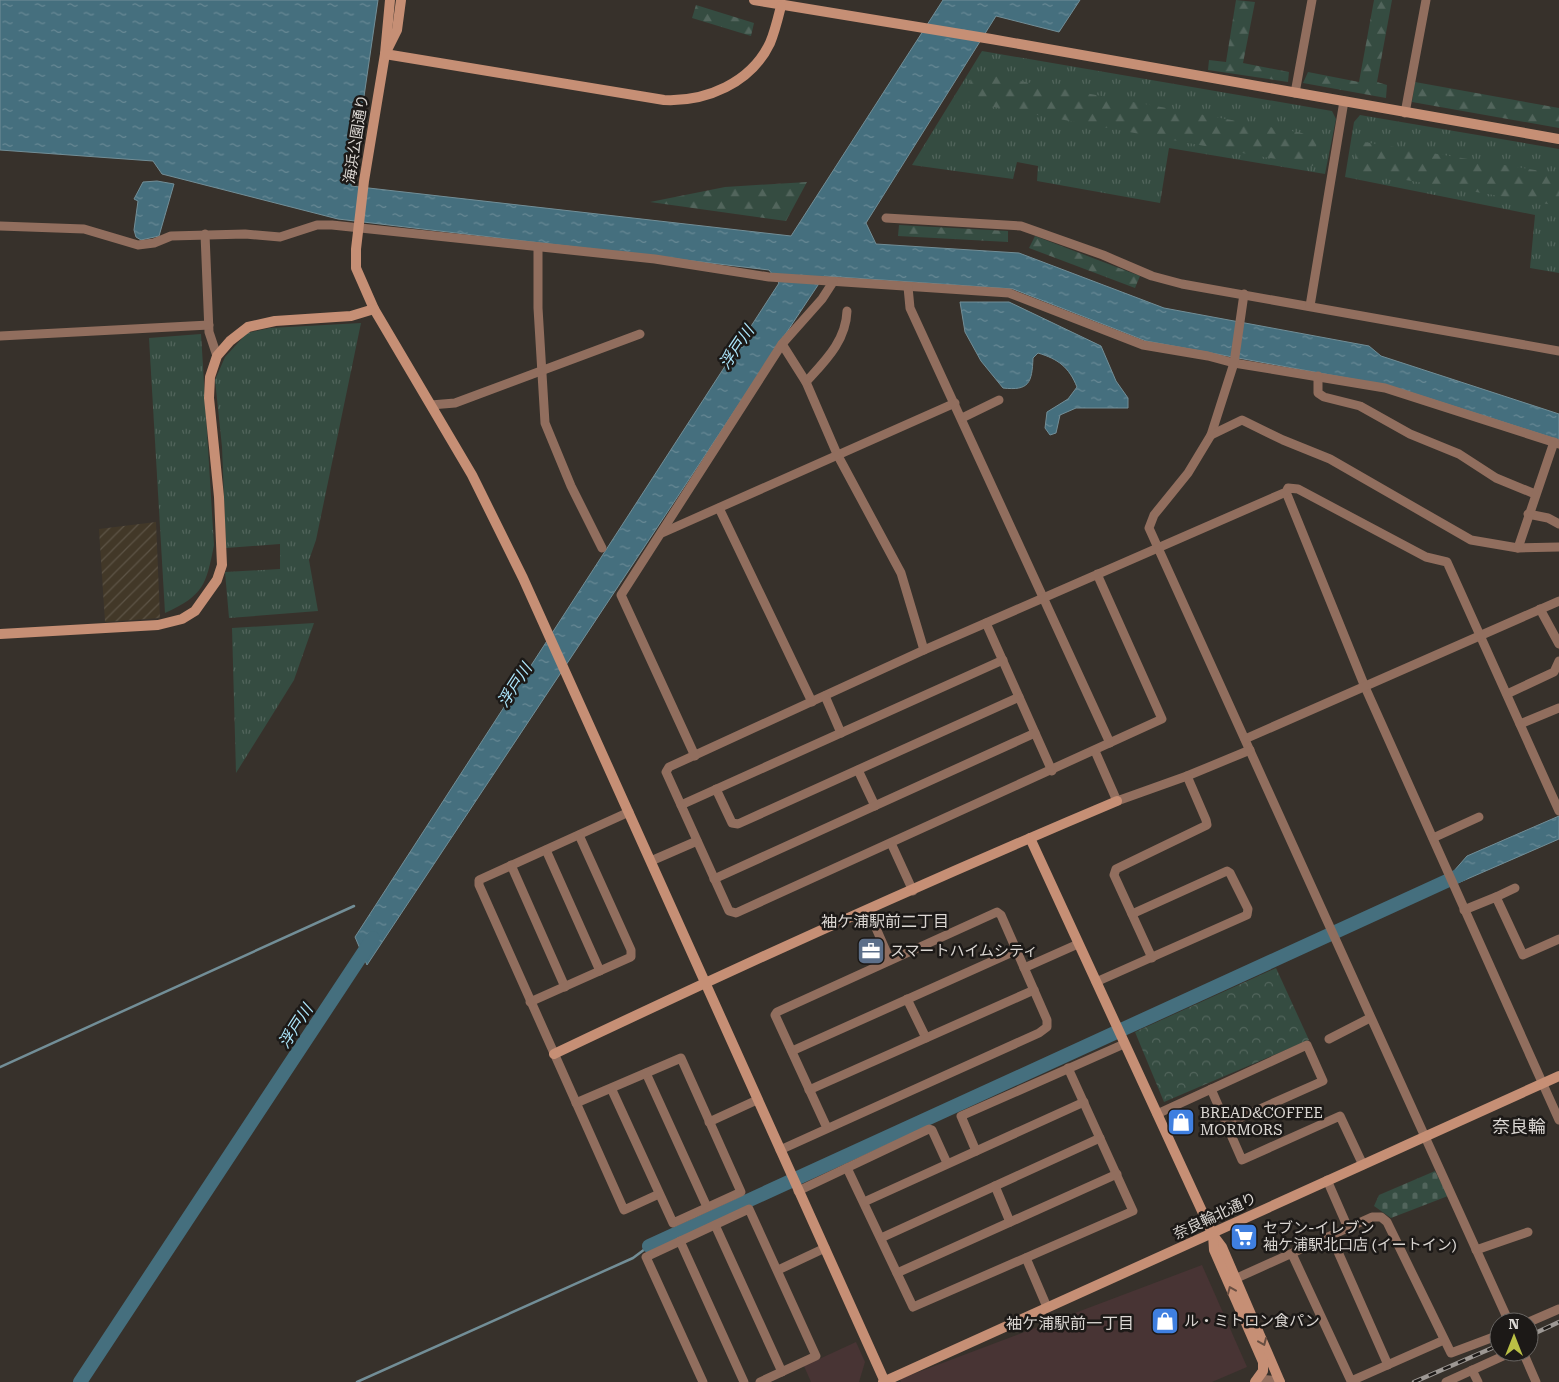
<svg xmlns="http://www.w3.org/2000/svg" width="1559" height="1382" font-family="'Roboto Serif','Noto Sans JP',serif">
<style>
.commercial{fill:#483434}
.industrial{fill:url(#industrial-furrows)}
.grass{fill:url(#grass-tufts)}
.forest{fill:url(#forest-firs)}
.cemetery{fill:url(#cemetery-stones)}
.park{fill:url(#park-crowns)}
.water{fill:url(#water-ripples);stroke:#728e97}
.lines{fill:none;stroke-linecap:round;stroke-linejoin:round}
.stream{stroke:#728e97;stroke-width:2.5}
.river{stroke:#456f7e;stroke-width:14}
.street{stroke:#916e5e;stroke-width:9}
.secondary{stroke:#c68f75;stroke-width:10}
.rail-casing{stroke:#9d9894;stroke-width:4.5}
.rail{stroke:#1c1917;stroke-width:2.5;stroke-dasharray:8;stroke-linecap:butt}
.oneway{stroke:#684e41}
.labels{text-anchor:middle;stroke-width:5;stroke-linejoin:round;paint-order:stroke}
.street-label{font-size:15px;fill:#dad6d2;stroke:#1c1917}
.poi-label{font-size:15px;fill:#dad6d2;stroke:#1c1917;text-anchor:start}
.water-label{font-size:16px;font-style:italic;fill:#aee8fe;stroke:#1c1917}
.neighbourhood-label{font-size:16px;fill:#dad6d2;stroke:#1c1917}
.quarter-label{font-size:18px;fill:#dad6d2;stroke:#1c1917}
</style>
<defs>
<pattern id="industrial-furrows" width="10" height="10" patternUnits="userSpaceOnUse" patternTransform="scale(1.25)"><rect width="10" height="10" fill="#423828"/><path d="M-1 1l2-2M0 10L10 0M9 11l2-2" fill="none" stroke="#5d5446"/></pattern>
<pattern id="grass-tufts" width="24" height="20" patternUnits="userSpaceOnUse" patternTransform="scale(1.25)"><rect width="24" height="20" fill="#354c41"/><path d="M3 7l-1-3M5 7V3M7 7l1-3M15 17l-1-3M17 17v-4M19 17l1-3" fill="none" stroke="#52655c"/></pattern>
<pattern id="forest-firs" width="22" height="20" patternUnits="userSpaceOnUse" patternTransform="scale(1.25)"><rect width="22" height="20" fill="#354c41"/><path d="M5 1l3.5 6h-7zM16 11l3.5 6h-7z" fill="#52655c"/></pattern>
<pattern id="cemetery-stones" width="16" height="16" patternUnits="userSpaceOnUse" patternTransform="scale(1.25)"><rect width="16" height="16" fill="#354c41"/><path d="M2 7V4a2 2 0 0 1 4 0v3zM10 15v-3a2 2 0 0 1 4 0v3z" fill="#52655c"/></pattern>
<pattern id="park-crowns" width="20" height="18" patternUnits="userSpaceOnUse" patternTransform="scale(1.25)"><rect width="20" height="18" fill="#354c41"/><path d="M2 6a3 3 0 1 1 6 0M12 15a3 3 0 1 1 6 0" fill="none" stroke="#52655c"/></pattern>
<pattern id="water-ripples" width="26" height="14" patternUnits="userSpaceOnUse" patternTransform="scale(1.25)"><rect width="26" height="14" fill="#456f7e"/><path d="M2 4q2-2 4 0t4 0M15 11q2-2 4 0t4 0" fill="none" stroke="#688995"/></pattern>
</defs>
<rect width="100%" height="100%" fill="#37312b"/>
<g class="commercial">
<polygon points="1202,1265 1247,1367 1212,1382 901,1382 900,1379"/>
<polygon points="856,1342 865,1362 859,1382 811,1382 804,1366"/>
</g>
<polygon class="industrial" points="156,522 160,618 105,622 99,529"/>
<g class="grass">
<polygon points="982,51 1332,111 1336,119 1325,174 1169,148 1160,203 1037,181 1038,166 1017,162 1013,179 912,165"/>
<polygon points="1360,115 1559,149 1559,273 1530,268 1535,215 1345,177 1354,122"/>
<polygon points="361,323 316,540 309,560 318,611 229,618 225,572 280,569 280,544 226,548 222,447 215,380 225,357 247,333 270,328"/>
<path d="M201,334L214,545C206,585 204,595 165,613L149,338Z"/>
<polygon points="314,623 294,680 236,773 232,628"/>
</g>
<g class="forest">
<polygon points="1236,0 1255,2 1243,63 1289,72 1288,82 1208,70 1209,60 1226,62"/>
<polygon points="1374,0 1392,0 1377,82 1387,85 1386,98 1303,83 1308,72 1359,82"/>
<polygon points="696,5 754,23 751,36 692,18"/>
<polygon points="972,72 1318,136 1313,166 967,102"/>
<polygon points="1415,82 1559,108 1559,128 1412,102"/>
<polygon points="1358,141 1559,174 1559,206 1353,171"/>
<polygon points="807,182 786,221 650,202 725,187"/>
<polygon points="899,225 1008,231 1008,242 898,236"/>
<polygon points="1035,236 1140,276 1135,288 1029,248"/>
</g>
<polygon class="cemetery" points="1435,1171 1448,1196 1391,1218 1374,1206 1379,1195"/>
<polygon class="park" points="1276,968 1309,1040 1164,1102 1135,1032"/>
<g class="water">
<polygon points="0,0 378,0 351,186 791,236 943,0 1080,0 1059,32 996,16 866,223 876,244 1019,253 1164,308 1369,346 1381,356 1559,414 1559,440 1390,386 1146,341 1013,289 824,276 367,965 355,937 779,283 769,270 338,219 162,174 153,161 0,150"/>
<polygon points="157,181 174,184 159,236 141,240 136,237 134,230 138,201 134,199 143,182"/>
<path d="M960,302H1009L1101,346L1116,381L1128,398V408H1076L1060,415L1056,433L1050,435L1045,428L1047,412L1068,399L1077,387C1069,367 1058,359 1038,353L1033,358C1032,383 1029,391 1003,388L981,361L965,332Z"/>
<polygon points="1559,816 1559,839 1458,883 1453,872 1467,856"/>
</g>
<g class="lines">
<g class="stream">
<polyline points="0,1067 354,906"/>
<polyline points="357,1382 633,1258 649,1246"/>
</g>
<g class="river">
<polyline points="649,1246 1462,874"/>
<polyline points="80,1382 373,938"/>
</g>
<g class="street">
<polyline points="1295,93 1312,0"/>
<polyline points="1405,113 1426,0"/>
<polyline points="886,218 1021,226 1103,255 1152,276 1182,284 1559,351"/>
<polyline points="0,226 84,229 138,245 154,243 171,236 245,234 280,237 317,225 332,225 655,259 769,277 1009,293 1143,345 1208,356 1234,363 1385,388 1559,444"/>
<polyline points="205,234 209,332 217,356"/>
<polyline points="538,247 538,308 545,423 571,486 602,548"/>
<polyline points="908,287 910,308 1110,743"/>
<polyline points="1244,294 1234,363 1211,435 1188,473 1154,515 1149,528 1509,1322"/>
<polyline points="1310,306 1344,101"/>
<polyline points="0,336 209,325"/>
<polyline points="782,344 806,382 837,454 901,573 924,650"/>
<polyline points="1318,376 1318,393 1324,397 1360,406 1410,434 1459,454 1496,478 1535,494"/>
<path d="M806,382C825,361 846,341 847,311"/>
<polyline points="431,405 455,403 640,334"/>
<polyline points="962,418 999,400"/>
<polyline points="1211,435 1242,420 1283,440 1330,459 1471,540 1518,548 1559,547"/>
<polyline points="1286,492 1365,687 1559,1120"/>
<polyline points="719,508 812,702"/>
<polyline points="1528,514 1548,518 1559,524"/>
<polyline points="662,533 955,403"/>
<polyline points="1518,548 1554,442"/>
<polyline points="1097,574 1162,719 736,913 729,911 666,772 669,767 924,650 1286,492 1288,488 1298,489 1426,557 1447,562 1559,811"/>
<polyline points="1540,609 1559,644"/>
<polyline points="986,623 1052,771"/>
<polyline points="1507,694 1554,672 1559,661"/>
<polyline points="825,696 841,733"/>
<polyline points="1520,724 1559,708"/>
<polyline points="1245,739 1559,601"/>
<polyline points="1095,751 1117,801 1187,776 1206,820 1207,825 1116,869 1114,875 1152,958"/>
<polyline points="695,756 621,595 782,344 822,299 833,282"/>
<polyline points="858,770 875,806"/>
<polyline points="1187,776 1250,750"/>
<polyline points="716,789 732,823 738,824 1019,697"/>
<polyline points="681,805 1003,660"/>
<polyline points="629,812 479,880 479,885 624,1210 659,1194"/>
<polyline points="1433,838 1479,817"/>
<polyline points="891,843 913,891"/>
<polyline points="546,850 600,971"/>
<polyline points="651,861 697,841"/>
<polyline points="511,865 565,987"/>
<polyline points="714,879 1035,733"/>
<polyline points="1496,897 1515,888"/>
<polyline points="868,910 890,960"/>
<polyline points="1464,910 1496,897 1523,955 1559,939"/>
<polyline points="1024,968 1078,944"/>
<polyline points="1096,982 1247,915 1248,909 1230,873 1227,871 1132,914"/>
<polyline points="907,999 926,1038"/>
<polyline points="530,1002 631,957 631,950 579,835"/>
<polyline points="1329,1039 1370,1018"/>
<polyline points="792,1051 1017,950"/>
<polyline points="646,1073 707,1207"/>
<polyline points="1211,1089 1242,1160 1340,1116 1363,1165"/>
<polyline points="809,1090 1034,990"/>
<polyline points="576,1103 681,1058 741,1192 673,1223 611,1088"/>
<polyline points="1157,1114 1307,1045 1323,1081 1226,1124"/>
<polyline points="709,1122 757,1100"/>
<path d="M780,1150C866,1111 953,1072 1039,1033L1047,1027V1020L1001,915L997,912L777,1012L775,1015L827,1128"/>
<polyline points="976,1151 961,1116 1124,1044"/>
<polyline points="847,1168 913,1307 1133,1211 1068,1068"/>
<polyline points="1327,1180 1348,1228"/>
<polyline points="995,1186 1010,1222"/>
<polyline points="798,1191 929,1129 932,1130 947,1163"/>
<polyline points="864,1202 1084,1102"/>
<polyline points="715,1225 782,1372"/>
<polyline points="1331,1236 1388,1365"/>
<polyline points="881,1238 1100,1138"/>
<polyline points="680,1241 744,1382"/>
<polyline points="1476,1250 1528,1232"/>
<polyline points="1292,1254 1351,1381 1444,1340"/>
<polyline points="1026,1258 1047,1307"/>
<polyline points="778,1270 825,1248"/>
<polyline points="897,1273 1117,1174"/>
<polyline points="1237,1278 1372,1217 1381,1217 1387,1222 1451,1353 1499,1335"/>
<polyline points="1529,1322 1559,1309"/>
<polyline points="1523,1352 1536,1382"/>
<polyline points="1472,1370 1478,1382"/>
<polyline points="1259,1379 1280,1381"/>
<polyline points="703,1382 646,1257 749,1209 816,1356 760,1382"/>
<polyline points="1446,1382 1512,1352"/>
</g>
<g class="secondary">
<polyline points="390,0 385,54 364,181 356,249 356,268 374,309 472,475 523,578 885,1382"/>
<polyline points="754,0 991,39 1559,139"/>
<polyline points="388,48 397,30 401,0"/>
<path d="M385,54L664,100C706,102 751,83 770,43C775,31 778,18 781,6"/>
<polyline points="0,634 158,625 182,619 195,611 217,580 222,565 219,497 209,398 210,377 217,356 230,341 248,327 275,321 351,316 374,309"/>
<polyline points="1030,838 1213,1235 1222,1247 1280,1382"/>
<path d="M554,1054C739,966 927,881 1117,801"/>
<polyline points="1213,1235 1214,1250 1263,1362 1263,1371 1255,1382"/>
<polyline points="883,1382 1559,1076"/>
</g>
<g class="rail-casing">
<g id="rail">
<polyline points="1529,1336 1559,1322"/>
<polyline points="1414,1382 1499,1345"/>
</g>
</g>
<use href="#rail" class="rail"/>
</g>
<defs><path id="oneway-chevron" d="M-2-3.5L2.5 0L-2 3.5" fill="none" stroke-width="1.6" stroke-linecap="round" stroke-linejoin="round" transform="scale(1.25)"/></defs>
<g class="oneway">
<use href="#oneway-chevron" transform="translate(1231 1290) rotate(-113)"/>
<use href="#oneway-chevron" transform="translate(1263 1342) rotate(67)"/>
</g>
<defs>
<g id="office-square" transform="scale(1.4375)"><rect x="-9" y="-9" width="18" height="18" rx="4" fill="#5c6f8a" stroke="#1c1917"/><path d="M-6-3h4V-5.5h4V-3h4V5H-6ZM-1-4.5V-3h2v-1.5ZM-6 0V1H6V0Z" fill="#fff"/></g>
<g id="shop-square" transform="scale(1.4375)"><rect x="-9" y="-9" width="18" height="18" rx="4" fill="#3f7fe0" stroke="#1c1917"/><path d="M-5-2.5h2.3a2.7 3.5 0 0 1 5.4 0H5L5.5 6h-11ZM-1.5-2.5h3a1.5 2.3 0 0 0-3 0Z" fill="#fff"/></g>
<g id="supermarket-square" transform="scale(1.4375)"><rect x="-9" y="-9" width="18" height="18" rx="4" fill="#3f7fe0" stroke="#1c1917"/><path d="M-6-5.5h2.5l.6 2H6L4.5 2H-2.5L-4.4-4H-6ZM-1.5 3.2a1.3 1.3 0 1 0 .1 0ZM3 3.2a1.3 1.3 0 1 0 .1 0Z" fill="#fff"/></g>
</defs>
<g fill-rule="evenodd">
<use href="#office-square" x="871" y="951"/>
<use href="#shop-square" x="1181" y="1122"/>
<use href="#supermarket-square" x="1244" y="1237"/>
<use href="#shop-square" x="1165" y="1321"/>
</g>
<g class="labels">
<g class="street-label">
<text transform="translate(356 139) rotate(-81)" y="5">海浜公園通り</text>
<text transform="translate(1215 1216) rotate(-25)" y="5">奈良輪北通り</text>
</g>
<g class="poi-label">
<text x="890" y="956">スマートハイムシティ</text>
<text x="1200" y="1118">BREAD&amp;COFFEE<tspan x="1200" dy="17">MORMORS</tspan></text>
<text x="1263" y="1233">セブン-イレブン<tspan x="1263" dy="17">袖ケ浦駅北口店 (イートイン)</tspan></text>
<text x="1184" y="1326">ル・ミトロン食パン</text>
</g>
<g class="water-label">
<text transform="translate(736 347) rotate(-56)" y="6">浮戸川</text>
<text transform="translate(514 685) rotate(-57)" y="6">浮戸川</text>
<text transform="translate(295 1026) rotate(-57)" y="6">浮戸川</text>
</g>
<g class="neighbourhood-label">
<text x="885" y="927">袖ケ浦駅前二丁目</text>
<text x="1070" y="1329">袖ケ浦駅前一丁目</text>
</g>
<g class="quarter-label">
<text x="1519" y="1133">奈良輪</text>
</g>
</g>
<g transform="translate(1514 1337)"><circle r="24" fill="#1c1917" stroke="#686562"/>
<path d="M0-4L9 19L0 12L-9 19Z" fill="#bac045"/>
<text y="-8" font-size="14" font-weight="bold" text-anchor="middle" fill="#dad6d2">N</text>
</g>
</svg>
